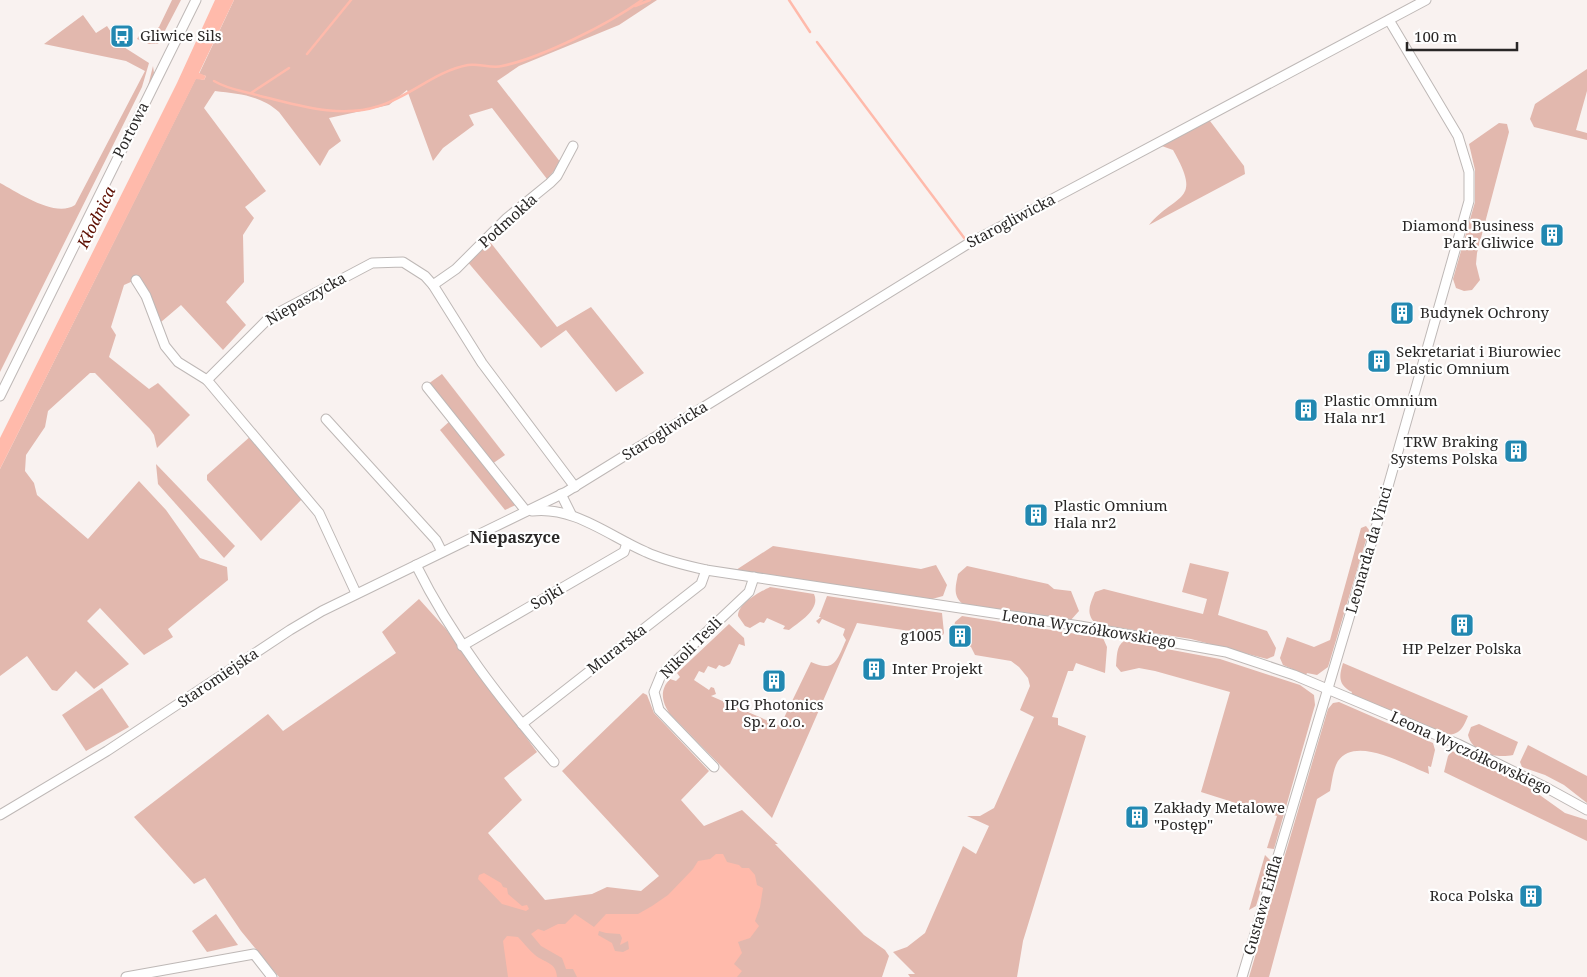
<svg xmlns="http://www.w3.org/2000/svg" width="1587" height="977" font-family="'Noto Serif',serif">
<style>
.green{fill:#e2b8ae}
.water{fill:#ffbaab;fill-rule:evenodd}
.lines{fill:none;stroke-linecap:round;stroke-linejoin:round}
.stream{stroke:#ffbaab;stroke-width:2.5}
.minor-casing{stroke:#beb8b6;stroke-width:11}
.minor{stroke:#fff;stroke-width:9}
.labels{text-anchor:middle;stroke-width:4.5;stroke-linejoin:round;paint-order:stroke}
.poi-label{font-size:15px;fill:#292726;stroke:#fff;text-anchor:start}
.street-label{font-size:15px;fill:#292726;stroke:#fff}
.water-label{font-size:16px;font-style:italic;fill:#5d0e01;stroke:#fff}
.neighbourhood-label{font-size:16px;font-weight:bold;fill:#292726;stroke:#fff}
</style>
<rect width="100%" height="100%" fill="#f9f2f0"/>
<g class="green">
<polygon points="172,0 181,0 158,44 149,44 137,39 140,34 143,39 159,27"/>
<path d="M234,0H657L619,25L519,66L497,81L561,163L547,179L492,108L469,115L474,125L443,148L433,161L407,90L389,105L329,118L341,141L329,150L320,166L279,112C260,95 239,94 215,91L204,108L266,191L245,207L254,218L243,235L244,282L226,302L246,325L223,350L181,305L154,328L143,298L133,281L124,285L111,327L116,335L109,357L149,389L158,383L190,415L157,448L154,435L150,429L95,373H90L48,411L45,427L26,455L25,471L34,483L37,495L88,539L139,481L166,510L200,558L227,567L228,580L168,629L173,637L144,655L100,608L87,621L129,664L94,689L76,671L57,691L52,690L27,656L0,676V469L196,78L204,80L206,76L199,74Z"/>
<path d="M83,15L96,33L107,26L119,44L149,63L142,87L0,372V183C19,193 55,218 75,205L145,71L126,61L44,44Z"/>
<polygon points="153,66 154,73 150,85 0,386 148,86"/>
<polygon points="1587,69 1587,91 1576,130 1587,133 1587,140 1534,127 1530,119 1535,104"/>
<path d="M1207,117L1244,166L1245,174L1149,225C1177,192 1203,203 1173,150L1159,145Z"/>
<polygon points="1499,123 1507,124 1509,132 1477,253 1476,264 1480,280 1472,290 1464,291 1456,288 1453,279 1475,202 1475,170 1469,144"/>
<polygon points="487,238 557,327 591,307 644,373 616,392 566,330 541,348 466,260"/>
<polygon points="442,374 505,455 492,464 428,384"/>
<polygon points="451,420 518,504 505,510 440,430"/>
<polygon points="252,435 305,496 261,541 207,480 207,475"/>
<polygon points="156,464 235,546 224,558 158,484"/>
<polygon points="1366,526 1369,530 1328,667 1317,675 1307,673 1306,675 1283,665 1280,658 1287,637 1314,647 1330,640 1361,528"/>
<polygon points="773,546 921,569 936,565 947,585 943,596 932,599 736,570"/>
<path d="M1190,563L1229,572L1218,615L1267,631L1276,648L1274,656L1267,659L1191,639L1096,624C1085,614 1090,604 1095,592L1104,589L1203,614L1207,599L1182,592Z"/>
<path d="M967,566L1048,584L1054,589L1071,591L1079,611L1070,621L963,604C952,596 956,585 958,574Z"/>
<path d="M770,587L814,594C821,609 799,622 789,630L783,629L785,626L767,618L764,623L760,622L750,628L745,626L738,616C738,603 760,592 770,587Z"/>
<path d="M827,596L942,613L944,633L943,635H936L857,623L772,818L670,714C662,703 659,690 670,679L676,681L680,677L677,673L729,624L744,638L745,646L739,644L730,664L724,667L719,665L716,669L708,666L704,673L699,671L694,680L709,690L711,687L714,688L716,694L711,696L780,726L811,662C835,673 837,660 846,640L843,635L845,629L822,619L819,624L816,621L821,617H819Z"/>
<polygon points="419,599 446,629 537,752 504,778 522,800 488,833 545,900 592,894 607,887 641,891 659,876 562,771 643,693 647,695 654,713 709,771 681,800 704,826 742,810 778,844 775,844 864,935 885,950 889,956 882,977 279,977 241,931 205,878 194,884 134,817 268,714 283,731 396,653 382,632"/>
<polygon points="962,616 1103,638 1107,647 1105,673 1076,663 1073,671 1068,671 1052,717 1058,718 1058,725 1086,736 1023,941 1017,977 910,977 908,974 915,974 893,952 907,947 925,933 963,846 976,854 989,826 967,816 980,816 994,808 1034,717 1020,710 1030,686 1028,678 1019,667 1011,661 975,655 971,647 952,637 955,622"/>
<path d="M1124,641L1220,659L1300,685L1314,695L1315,705L1274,849L1267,848L1277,816L1201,792L1230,692L1155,671L1139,668L1121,672L1116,666C1117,657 1116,646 1124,641Z"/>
<path d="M1343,663L1468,716C1463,728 1460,735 1445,735L1351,695L1352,692C1338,685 1339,676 1343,663Z"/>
<polygon points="102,688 129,727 86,751 62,715"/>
<path d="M1339,702L1433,743L1435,750L1431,767L1428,766L1429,774C1406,765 1356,735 1338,761C1333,769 1332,782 1330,791L1317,799L1269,977H1249L1328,709L1333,703Z"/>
<path d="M1479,724L1518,742L1513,755C1498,758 1473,755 1468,735L1471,727Z"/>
<polygon points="1528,745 1587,776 1587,803 1564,785 1545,775 1522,767 1520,762"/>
<polygon points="1452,751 1527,786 1565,813 1587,820 1587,841 1444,772 1448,756"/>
<polygon points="1265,855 1270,860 1256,906 1249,910"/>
<polygon points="216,914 238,945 207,952 192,931"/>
</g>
<g class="water">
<polygon points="215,0 234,0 199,73 206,76 204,80 196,79 0,469 0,438 177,83"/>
<path d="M716,854H723L727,862L739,865L742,868H749L755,875L757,885L763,888L760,907L755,921L759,926L750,938L738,942L742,953L734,964L742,971L737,977H577L573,969H566L562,958L541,946L531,934L538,929L544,931L558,924H565L575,914L594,927L606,914H638L652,906L668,895L693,869L698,861L710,859ZM599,931L606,933L620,934L622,938L620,945L628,941L629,949L623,952L615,951L612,943L598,935Z"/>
<polygon points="484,873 501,883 503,887 507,888 508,894 522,906 527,905 529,909 526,911 502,904 478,879 479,875"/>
<path d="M507,936L518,937C524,943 529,950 535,955C545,963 556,962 557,977H508L503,941Z"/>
</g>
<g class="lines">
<g class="stream">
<polyline points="789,0 810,32"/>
<polyline points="635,6 650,0"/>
<polyline points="817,42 965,239"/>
<polyline points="307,54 351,0"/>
<path d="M214,81C229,90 244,91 260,96C298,105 340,119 379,106C411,96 435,71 468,65C479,63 492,69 502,66C541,58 609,24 642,0"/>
<polyline points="251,93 289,68"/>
</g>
<g class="minor-casing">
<g id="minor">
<polyline points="136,280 146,296 165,346 178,362 207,380 319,513 356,593"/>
<polyline points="433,285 456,269 507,218 550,183 557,176 573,146"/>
<polyline points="207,380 270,317 372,263 403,262 425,276 433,285 482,363 575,487"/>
<polyline points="427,387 526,511"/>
<polyline points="0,396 196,0"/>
<polyline points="326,419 436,540 442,552"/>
<polyline points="561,494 571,514"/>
<path d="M532,511C574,506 609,536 646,552C665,561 685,565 706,570L1080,626L1226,652L1294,675L1458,744L1547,788L1587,810"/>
<path d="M416,565C452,638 501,700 554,762"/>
<polyline points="462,646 624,552 627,543"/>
<polyline points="522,724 701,584 706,570"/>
<polyline points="714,767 659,710 654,692 661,675 749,592 754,577"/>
<polyline points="0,815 107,751 290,630 322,611 566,492 966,245 1426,0"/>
<polyline points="126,977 254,954 272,977"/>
<polyline points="1242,977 1385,497 1469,201 1469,172 1458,136 1389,20"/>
</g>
</g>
<use href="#minor" class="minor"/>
</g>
<defs>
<g id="bus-square" transform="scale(1.25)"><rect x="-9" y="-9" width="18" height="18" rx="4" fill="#2288b1" stroke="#fff"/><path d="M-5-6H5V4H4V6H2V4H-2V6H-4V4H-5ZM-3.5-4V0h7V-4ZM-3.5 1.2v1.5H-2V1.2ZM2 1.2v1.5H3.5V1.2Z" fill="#fff"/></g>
<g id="building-square" transform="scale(1.25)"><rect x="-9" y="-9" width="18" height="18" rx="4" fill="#2288b1" stroke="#fff"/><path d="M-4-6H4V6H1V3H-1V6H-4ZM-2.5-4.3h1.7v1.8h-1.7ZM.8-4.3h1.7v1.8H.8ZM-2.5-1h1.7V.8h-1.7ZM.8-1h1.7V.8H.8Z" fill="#fff"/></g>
</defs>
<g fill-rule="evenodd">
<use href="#bus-square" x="122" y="36"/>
<use href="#building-square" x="1552" y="235"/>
<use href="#building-square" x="1402" y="313"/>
<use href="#building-square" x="1379" y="361"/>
<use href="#building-square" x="1306" y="410"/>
<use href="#building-square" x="1516" y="451"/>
<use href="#building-square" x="1036" y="515"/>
<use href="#building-square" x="1462" y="625"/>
<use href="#building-square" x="960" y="636"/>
<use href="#building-square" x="874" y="669"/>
<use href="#building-square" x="774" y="681"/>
<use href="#building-square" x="1137" y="817"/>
<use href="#building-square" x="1531" y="896"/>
</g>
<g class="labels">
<g class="poi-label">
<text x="140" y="41">Gliwice Sils</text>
<text x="1534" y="231" text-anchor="end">Diamond Business<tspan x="1534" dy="17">Park Gliwice</tspan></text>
<text x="1420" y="318">Budynek Ochrony</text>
<text x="1396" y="357">Sekretariat i Biurowiec<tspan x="1396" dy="17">Plastic Omnium</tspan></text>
<text x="1324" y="406">Plastic Omnium<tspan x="1324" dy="17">Hala nr1</tspan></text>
<text x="1498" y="447" text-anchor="end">TRW Braking<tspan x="1498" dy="17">Systems Polska</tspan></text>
<text x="1054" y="511">Plastic Omnium<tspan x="1054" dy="17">Hala nr2</tspan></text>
<text x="942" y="641" text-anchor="end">g1005</text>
<text x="1462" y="654" text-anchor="middle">HP Pelzer Polska</text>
<text x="892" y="674">Inter Projekt</text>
<text x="774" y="710" text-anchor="middle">IPG Photonics<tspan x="774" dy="17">Sp. z o.o.</tspan></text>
<text x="1154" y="813">Zakłady Metalowe<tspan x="1154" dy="17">"Postęp"</tspan></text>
<text x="1514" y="901" text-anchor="end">Roca Polska</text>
</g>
<g class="street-label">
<text transform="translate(131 130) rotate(-63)" y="5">Portowa</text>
<text transform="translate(508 221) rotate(-42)" y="5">Podmokła</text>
<text transform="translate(1011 221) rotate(-28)" y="5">Starogliwicka</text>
<text transform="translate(306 299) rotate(-30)" y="5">Niepaszycka</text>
<text transform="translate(665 431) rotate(-32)" y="5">Starogliwicka</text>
<text transform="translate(1369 550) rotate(-74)" y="5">Leonarda da Vinci</text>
<text transform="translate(547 597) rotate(-30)" y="5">Sojki</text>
<text transform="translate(1089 629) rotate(9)" y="5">Leona Wyczółkowskiego</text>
<text transform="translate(691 648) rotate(-45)" y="5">Nikoli Tesli</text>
<text transform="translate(617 649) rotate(-38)" y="5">Murarska</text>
<text transform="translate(218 678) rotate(-34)" y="5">Staromiejska</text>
<text transform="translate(1471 753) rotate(25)" y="5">Leona Wyczółkowskiego</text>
<text transform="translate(1263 905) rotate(-74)" y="5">Gustawa Eiffla</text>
</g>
<g class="water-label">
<text transform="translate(96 217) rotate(-64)" y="6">Kłodnica</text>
</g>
<g class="neighbourhood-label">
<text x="515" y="543">Niepaszyce</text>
</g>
</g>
<path d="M1407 42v8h110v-8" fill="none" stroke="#292726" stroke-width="2.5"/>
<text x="1414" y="42" font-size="15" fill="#292726" stroke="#ffffff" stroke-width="4" paint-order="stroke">100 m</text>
</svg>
